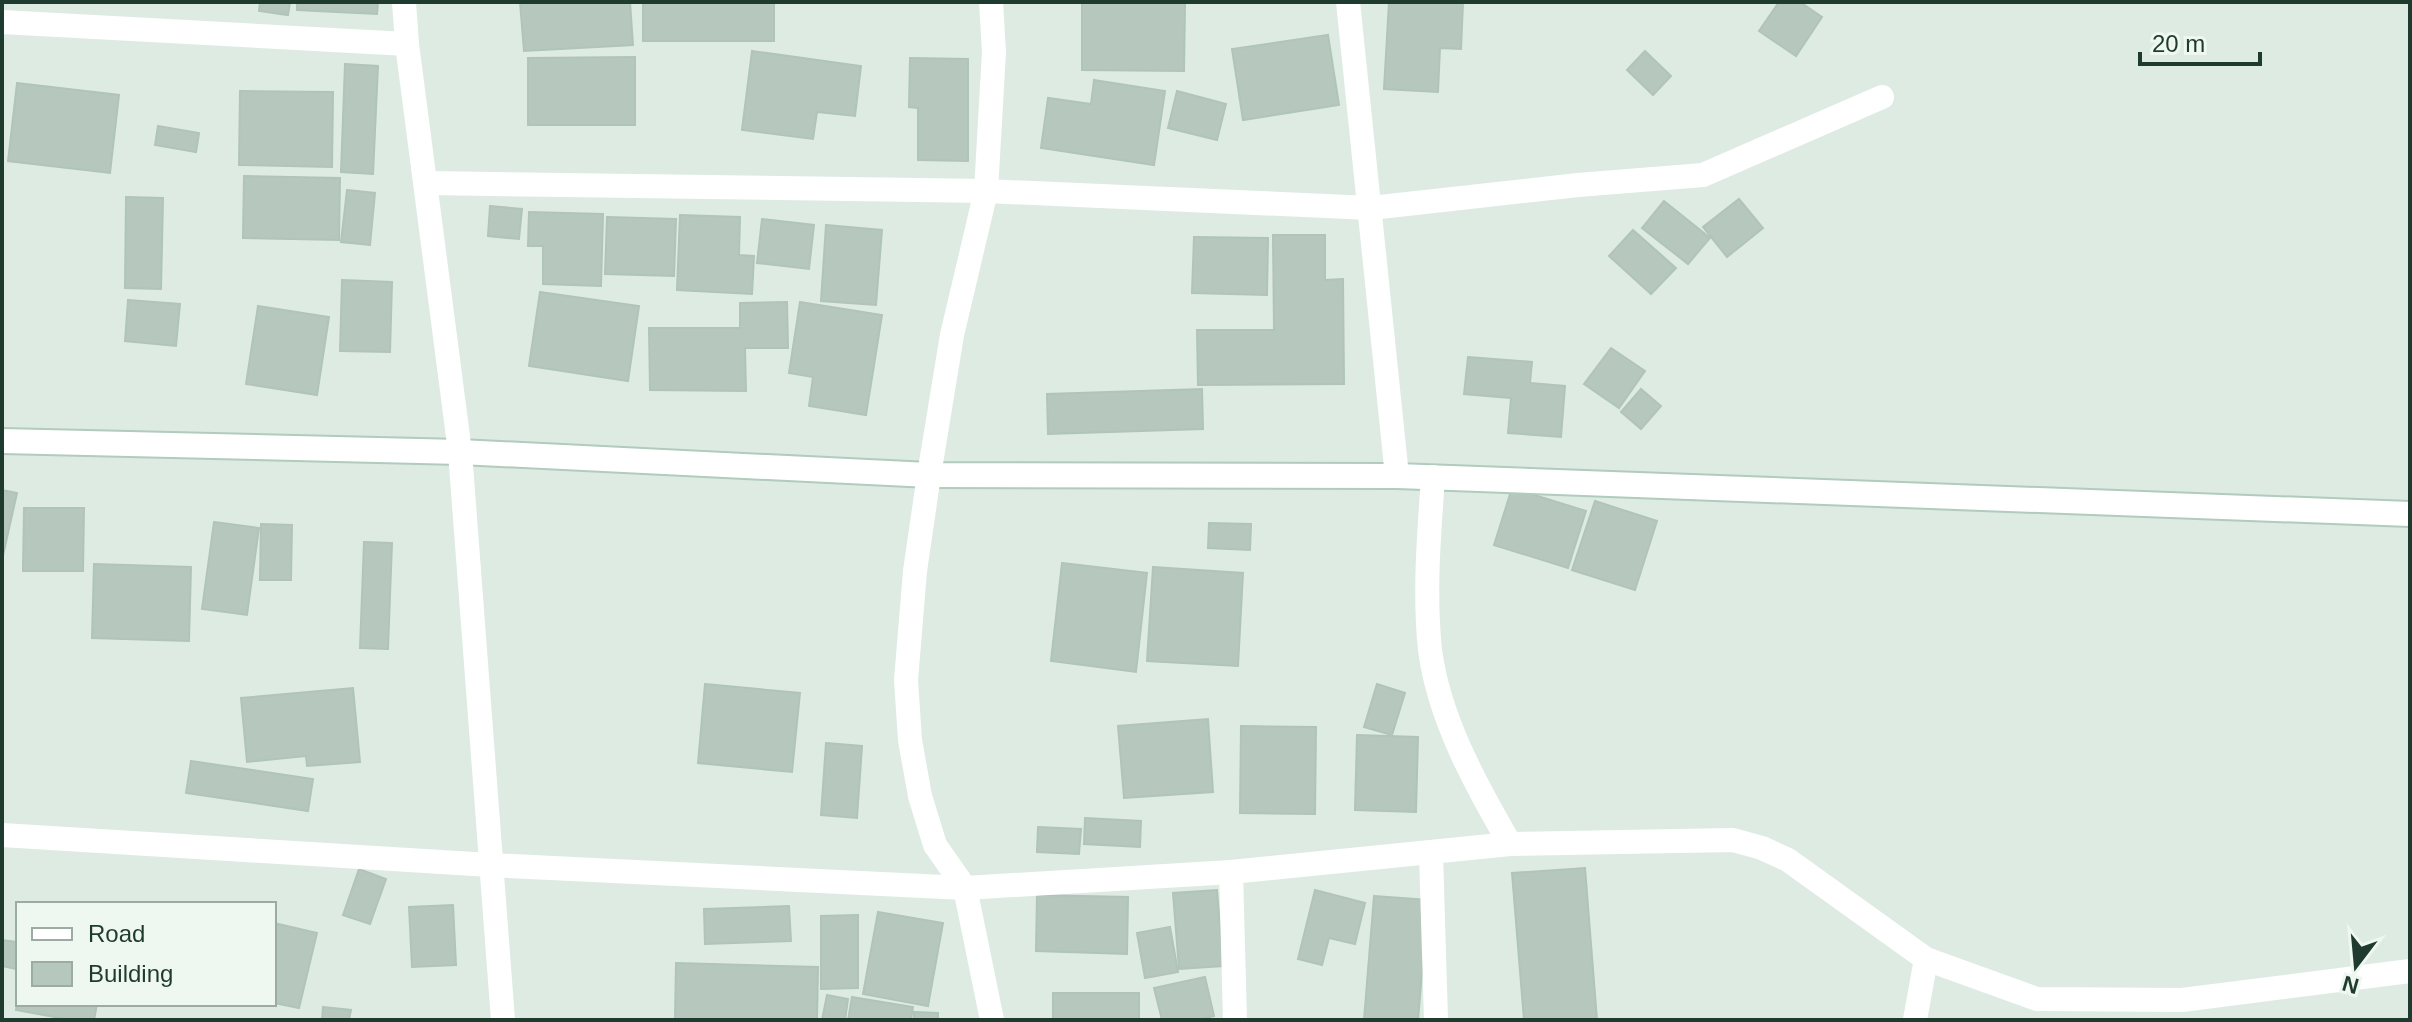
<svg xmlns="http://www.w3.org/2000/svg" width="2412" height="1022" font-family="Helvetica,sans-serif">
<style>
.building{fill:#b6c8be;stroke:#b0c4b9;stroke-width:2}
.lines{fill:none;stroke-linecap:round;stroke-linejoin:round}
.secondary-casing{stroke:#b1cbbd;stroke-width:28}
.street{stroke:#fff;stroke-width:24}
.secondary{stroke:#fff;stroke-width:24}
</style>
<rect width="100%" height="100%" fill="#deebe3"/>
<g class="building">
<polygon points="260,2 290,2 288,15 259,11"/>
<polygon points="297,2 378,2 377,14 297,10"/>
<polygon points="520,2 630,2 633,45 524,51"/>
<rect x="643" y="2" width="131" height="39"/>
<polygon points="1082,2 1185,2 1184,71 1082,70"/>
<polygon points="1389,2 1463,2 1461,49 1440,48 1438,92 1384,89"/>
<polygon points="1779,2 1800,2 1822,17 1796,56 1759,31"/>
<polygon points="1328,35 1339,105 1243,120 1232,49"/>
<polygon points="752,51 861,66 855,116 817,112 813,139 742,130"/>
<polygon points="1645,51 1671,76 1653,95 1627,70"/>
<polygon points="635,57 635,125 528,125 528,58"/>
<polygon points="910,58 968,59 968,161 918,160 918,108 909,107"/>
<polygon points="345,64 378,66 373,174 341,172"/>
<polygon points="1094,80 1165,91 1154,165 1041,148 1048,98 1091,104"/>
<polygon points="17,83 119,95 110,173 8,161"/>
<polygon points="240,91 333,92 332,167 239,165"/>
<polygon points="1177,91 1226,104 1217,140 1168,128"/>
<polygon points="158,126 199,133 196,152 155,145"/>
<polygon points="244,176 340,178 339,240 243,238"/>
<polygon points="347,190 375,193 370,245 341,242"/>
<polygon points="126,197 163,198 161,289 125,288"/>
<polygon points="1739,199 1763,228 1727,257 1703,227"/>
<polygon points="1664,201 1710,238 1688,264 1642,228"/>
<polygon points="490,206 522,209 519,239 488,236"/>
<polygon points="529,212 603,214 601,286 543,284 543,246 528,246"/>
<polygon points="680,215 740,217 739,255 754,256 752,294 677,290"/>
<polygon points="607,217 676,219 674,276 605,274"/>
<polygon points="762,219 814,225 809,269 757,263"/>
<polygon points="826,225 882,230 876,305 821,301"/>
<polygon points="1633,230 1676,268 1651,294 1609,256"/>
<polygon points="1273,235 1325,235 1325,280 1343,279 1344,384 1198,385 1197,330 1274,330"/>
<polygon points="1194,237 1268,238 1267,295 1192,293"/>
<polygon points="342,280 392,282 390,352 340,351"/>
<polygon points="540,292 639,306 628,381 529,366"/>
<polygon points="128,300 180,304 176,346 125,341"/>
<polygon points="787,302 788,348 745,348 746,391 650,390 649,328 740,328 740,303"/>
<polygon points="800,302 882,315 866,415 809,406 813,377 789,373"/>
<polygon points="258,306 329,317 317,395 246,384"/>
<polygon points="1611,348 1645,371 1619,408 1584,384"/>
<polygon points="1468,357 1532,362 1530,383 1565,386 1561,437 1508,433 1511,398 1464,394"/>
<polygon points="1202,389 1203,429 1048,434 1047,394"/>
<polygon points="1641,389 1661,406 1641,429 1621,412"/>
<polygon points="1512,488 1586,511 1568,568 1494,545"/>
<polygon points="2,490 17,493 2,560"/>
<polygon points="1595,501 1657,521 1635,590 1572,570"/>
<polygon points="24,508 84,508 83,571 23,571"/>
<polygon points="214,522 259,528 247,615 202,609"/>
<polygon points="1209,523 1251,524 1250,550 1208,548"/>
<polygon points="261,524 292,525 291,580 260,580"/>
<polygon points="364,542 392,543 388,649 360,648"/>
<polygon points="1062,563 1147,573 1136,672 1051,661"/>
<polygon points="94,564 191,567 189,641 92,638"/>
<polygon points="1153,567 1243,573 1238,666 1147,661"/>
<polygon points="705,684 800,693 792,772 698,763"/>
<polygon points="1377,684 1405,693 1392,735 1364,727"/>
<polygon points="353,688 360,762 307,766 306,756 247,762 241,698"/>
<polygon points="1208,719 1213,792 1124,798 1118,726"/>
<polygon points="1241,726 1316,727 1315,814 1240,813"/>
<polygon points="1357,735 1418,737 1416,812 1355,810"/>
<polygon points="826,743 862,746 857,818 821,815"/>
<polygon points="191,761 313,779 308,811 186,793"/>
<polygon points="1085,818 1141,821 1140,847 1084,844"/>
<polygon points="1038,827 1081,829 1079,854 1037,852"/>
<polygon points="1585,868 1597,1020 1524,1020 1512,873"/>
<polygon points="359,869 386,879 370,924 343,915"/>
<polygon points="1217,890 1223,966 1179,969 1173,893"/>
<polygon points="1315,890 1365,903 1355,944 1329,938 1322,965 1298,959"/>
<polygon points="1037,895 1128,897 1127,954 1036,951"/>
<polygon points="1374,896 1428,900 1418,1020 1364,1020"/>
<polygon points="453,905 456,965 412,967 409,907"/>
<polygon points="789,906 791,941 705,944 704,909"/>
<polygon points="878,912 943,923 928,1006 863,994"/>
<polygon points="858,915 858,988 821,989 821,916"/>
<polygon points="274,923 317,933 299,1008 274,1003"/>
<polygon points="1170,927 1178,972 1145,978 1137,933"/>
<polygon points="2,940 18,942 16,969 2,966"/>
<polygon points="676,963 818,967 817,1020 675,1020"/>
<polygon points="1205,977 1214,1016 1196,1020 1162,1020 1154,988"/>
<rect x="1053" y="993" width="86" height="27"/>
<polygon points="827,995 848,999 845,1020 822,1020"/>
<polygon points="852,997 913,1007 911,1020 848,1020"/>
<polygon points="18,999 18,1004 97,1004 94,1020 71,1020 16,1010"/>
<polygon points="323,1007 351,1010 349,1020 322,1020"/>
<polygon points="914,1012 938,1013 938,1020 914,1020"/>
</g>
<g class="lines">
<g class="secondary-casing">
<polyline id="secondary" points="2,441 460,452 929,475 1397,476 2410,514"/>
</g>
<g class="street">
<polyline points="404,2 407,44 460,452 503,1020"/>
<polyline points="991,2 994,52 986,191 952,335 929,475 915,571 906,680 910,740 920,796 935,845 965,888 992,1020"/>
<polyline points="1348,2 1397,476"/>
<polyline points="2,22 407,44"/>
<polyline points="426,183 986,191 1371,208 1578,185 1703,175 1882,97"/>
<path d="M1433,477C1429,535 1424,592 1430,650C1439,719 1476,785 1510,844"/>
<polyline points="2,835 490,865 965,888 1231,872 1510,844 1733,840 1762,848 1788,860 1926,959 2037,999 2182,1000 2410,971"/>
<polyline points="1431,853 1436,1020"/>
<polyline points="1231,872 1235,1020"/>
<polyline points="1915,1020 1926,959"/>
</g>
<use href="#secondary" class="secondary"/>
</g>
<rect width="2412" height="1022" fill="none" stroke="#1f3b2f" stroke-width="8"/>
<rect x="16" y="902" width="260" height="104" fill="#eff7f1" stroke="#9caca3" stroke-width="2"/>
<rect x="32" y="928" width="40" height="12" fill="#ffffff" stroke="#9caca3" stroke-width="2"/>
<text x="88" y="942" font-size="24" fill="#1f3b2f">Road</text>
<rect x="32" y="962" width="40" height="24" fill="#b6c8be" stroke="#9caca3" stroke-width="2"/>
<text x="88" y="982" font-size="24" fill="#1f3b2f">Building</text>
<g transform="translate(2356 966) rotate(196)" stroke="#eff7f1" stroke-width="6" paint-order="stroke">
<path d="M0-6L14 30L0 20L-14 30Z" fill="#1f3b2f"/>
<text y="-12" font-size="22" font-weight="bold" text-anchor="middle" fill="#1f3b2f">N</text>
</g>
<path d="M2140 52v12h120v-12" fill="none" stroke="#1f3b2f" stroke-width="4"/>
<text x="2152" y="52" font-size="24" fill="#1f3b2f" stroke="#eff7f1" stroke-width="6" paint-order="stroke">20 m</text>
</svg>
